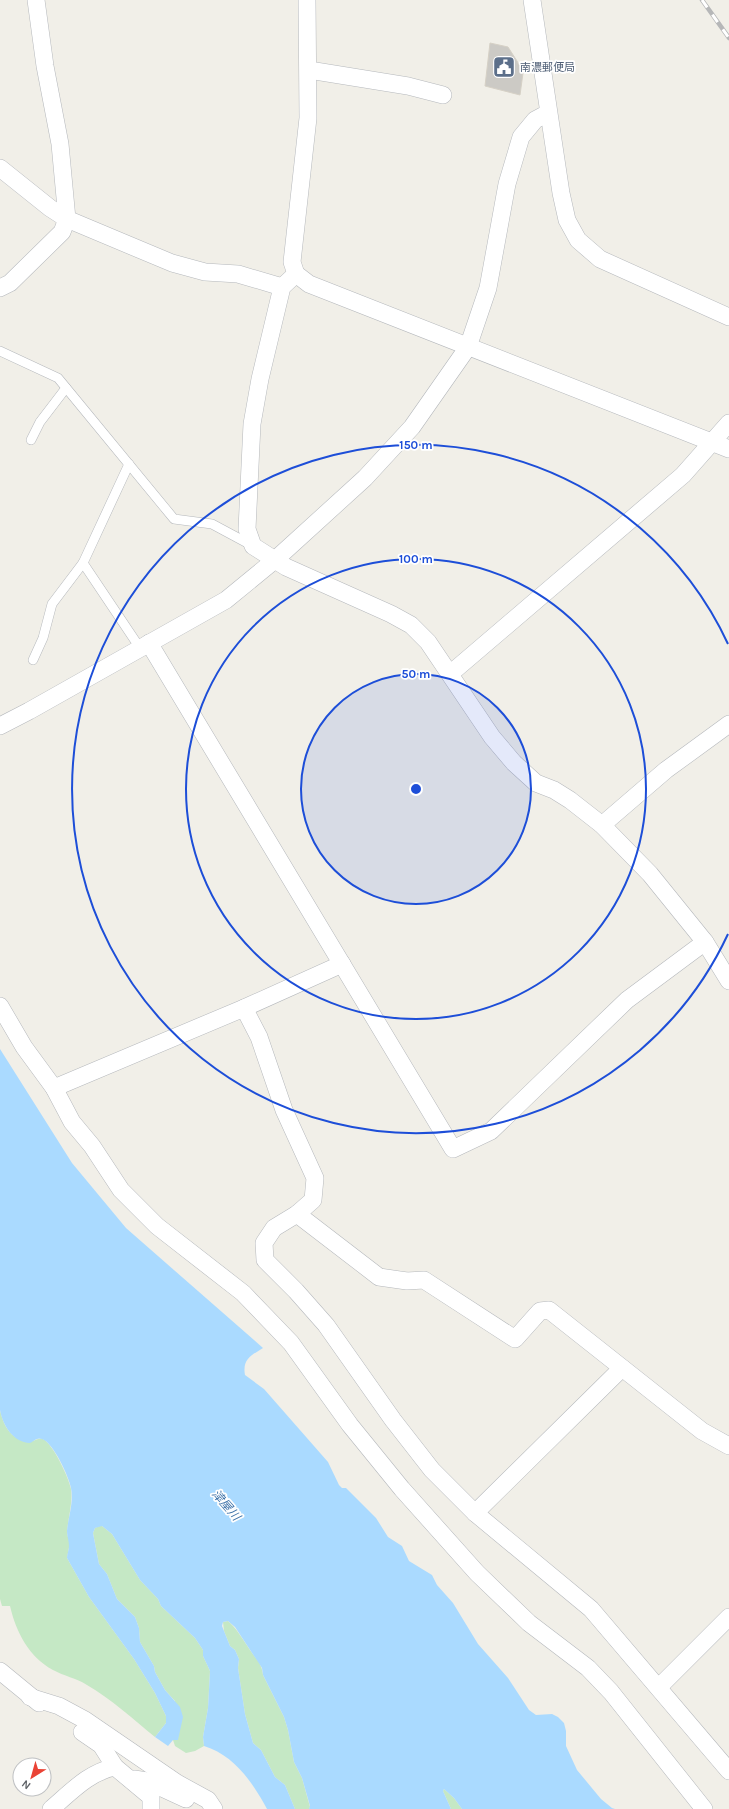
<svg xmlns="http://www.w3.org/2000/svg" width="729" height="1809" font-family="Karla,'Noto Sans JP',sans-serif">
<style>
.green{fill:#c5e8c5}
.water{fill:#aadaff}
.building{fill:#cccac5;stroke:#d6d1c6}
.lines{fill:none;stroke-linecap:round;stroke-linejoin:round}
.service-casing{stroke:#b5b8bc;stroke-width:10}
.minor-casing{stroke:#b5b8bc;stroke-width:18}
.service{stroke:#fff;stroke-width:9}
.minor{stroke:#fff;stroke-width:17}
.rail-casing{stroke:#b6b7b8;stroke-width:4.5}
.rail{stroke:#fff;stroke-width:3;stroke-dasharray:9;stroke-linecap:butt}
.ring{fill:none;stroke:#1d4ed8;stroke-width:2}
.labels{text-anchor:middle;stroke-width:3.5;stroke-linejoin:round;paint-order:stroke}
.service-label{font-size:11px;fill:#4e5e75;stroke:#fff;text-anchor:start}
.water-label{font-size:12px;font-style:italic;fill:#4174aa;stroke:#fff}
.centre{fill:#1d4ed8;stroke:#fff;stroke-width:2}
.ring-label{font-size:12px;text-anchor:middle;font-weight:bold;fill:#1d4ed8;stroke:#fff;stroke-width:3.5;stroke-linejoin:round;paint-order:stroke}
</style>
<rect width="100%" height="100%" fill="#f1efe8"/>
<g class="green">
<path d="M0,1410C4,1428 12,1441 31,1441C36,1441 38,1437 43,1439C53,1444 69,1478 71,1489C73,1503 68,1518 67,1532C67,1535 68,1537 69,1540C70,1546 68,1552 67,1558L89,1597L134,1659L155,1693L166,1716V1723L155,1737C133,1719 111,1699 87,1685C76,1678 64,1676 53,1670C29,1657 16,1632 10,1606H2L0,1599Z"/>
<polygon points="99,1526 102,1526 112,1534 140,1580 158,1599 161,1606 195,1638 203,1650 203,1656 210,1671 208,1708 203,1737 204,1746 195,1751 186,1753 175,1746 173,1740 175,1701 165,1690 155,1672 154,1666 140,1642 139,1628 135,1617 117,1599 107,1574 99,1564 93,1533 95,1528"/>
<path d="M228,1621C237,1629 241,1637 248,1647C254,1657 262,1662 263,1675L284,1717L288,1730L294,1762L302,1778L310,1807L309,1809H295L285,1785L275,1777L261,1750L253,1743L245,1714L238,1668L239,1659L235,1650L230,1646L224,1631L223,1622Z"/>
<polygon points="444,1789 454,1798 462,1809 451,1809 443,1791"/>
</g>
<path class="water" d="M0,1049L72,1163L126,1228L263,1348C252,1355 242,1359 245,1375L264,1389L328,1462L339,1485L342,1488H346L376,1518L388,1537L402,1546L409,1561L432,1575L437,1585L453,1603L478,1644L508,1678L529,1710L536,1715L552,1714L558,1717L564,1723L566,1731V1746L577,1770L601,1799L612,1808L615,1809H462L454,1798L444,1789L443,1791L451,1809H309L310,1806L302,1778L294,1762L288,1730L284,1717L263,1675L262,1668L235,1627L228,1621L223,1622L222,1626L230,1646L235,1650L239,1659L238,1668L245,1714L253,1743L261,1750L275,1777L285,1785L295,1809H267C253,1783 234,1755 204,1746L203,1737L208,1708L210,1671L203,1656V1650L195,1638L161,1606L158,1599L140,1580L112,1534L102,1526L95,1528L93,1533L99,1564L107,1574L117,1599L135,1617L139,1628L140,1642L154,1666L155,1672L165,1690L180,1707L183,1717L178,1740H173L168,1746L155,1737L166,1723V1716L155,1693L134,1659L89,1597L67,1558C67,1554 69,1550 69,1546C69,1540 67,1537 67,1531C68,1518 74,1502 71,1488C69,1477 53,1442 42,1439C37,1437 34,1441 30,1443C13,1442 3,1426 0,1410Z"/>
<polygon class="building" points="490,43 508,47 517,61 523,73 520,95 485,86"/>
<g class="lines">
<g class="service-casing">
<g id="service">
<polyline points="0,351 58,378 174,519 212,524 253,546"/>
<polyline points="31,440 40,422 66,388"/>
<polyline points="83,563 140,648"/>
<polyline points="33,660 43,638 52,604 83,563 129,464"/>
</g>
</g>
<g class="minor-casing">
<g id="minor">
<polyline points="307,0 308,118 292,262 296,274 309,284 729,449"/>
<polyline points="532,0 561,193 567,220 578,240 600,259 729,317"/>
<polyline points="309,70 408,86 443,95"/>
<polyline points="0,168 50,208 67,219 172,263 205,272 238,274 282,287"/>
<polyline points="296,274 282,287 260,379 252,424 247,529 253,546 286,567 391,614 411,625 428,642 492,737 514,763 536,783 554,790 570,800 602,825 650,874 705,942 729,981"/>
<polyline points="0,288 10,283 62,232 67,219 60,144 45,66 36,0"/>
<polyline points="149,643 453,1149 491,1131 627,1000 705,942"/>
<polyline points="450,674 683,475 729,423"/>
<polyline points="0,726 29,711 226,600 276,559 365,478 412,427 468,347 488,288 507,184 521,137 535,120 548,113"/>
<polyline points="602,825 666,770 729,724"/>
<polyline points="0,1006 24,1047 54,1088 72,1122 92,1146 121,1190 157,1226 243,1293 291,1343 350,1425 402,1489 477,1573 529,1623 588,1668 611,1692 704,1809"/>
<polyline points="244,1008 259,1037 284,1110 315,1178 313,1200 297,1214 274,1228 264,1243 265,1260 296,1291 326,1325 393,1420 432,1470 475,1513 591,1609 729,1771"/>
<polyline points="54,1088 244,1008 342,964"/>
<polyline points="297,1214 379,1277 407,1281 424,1280 515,1339 540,1311 549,1310 702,1431 729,1446"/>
<polyline points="475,1513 622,1368"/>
<polyline points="0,1671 39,1703"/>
<polyline points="659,1687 729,1617"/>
<polyline points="30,1697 59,1706 85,1720 177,1783 208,1800 214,1809"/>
<polyline points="82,1732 101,1745 115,1767 151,1797 151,1809"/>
<polyline points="134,1779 147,1781 186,1799"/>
<path d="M51,1809C71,1792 89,1772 115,1767"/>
</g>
</g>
<use href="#service" class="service"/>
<use href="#minor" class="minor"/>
<g class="rail-casing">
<polyline id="rail" points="702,0 729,38"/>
</g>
<use href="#rail" class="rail"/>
</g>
<circle cx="416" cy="789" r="115" fill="#1d4ed8" fill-opacity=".12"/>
<g class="ring">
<circle cx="416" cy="789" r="115"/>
<circle cx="416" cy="789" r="230"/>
<path d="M728 934A344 344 0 1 1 728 644"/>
</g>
<defs>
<g id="civic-square" transform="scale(1.15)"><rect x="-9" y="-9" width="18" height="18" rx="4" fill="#5c6f8a" stroke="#fff"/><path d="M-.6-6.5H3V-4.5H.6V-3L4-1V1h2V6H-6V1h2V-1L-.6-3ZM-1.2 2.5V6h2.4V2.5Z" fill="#fff"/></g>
</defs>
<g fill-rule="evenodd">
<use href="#civic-square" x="504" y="67"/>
</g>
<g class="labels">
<g class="service-label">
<text x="520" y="71">南濃郵便局</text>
</g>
<g class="water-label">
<text transform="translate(226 1505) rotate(49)" y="4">津屋川</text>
</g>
</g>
<circle cx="416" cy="789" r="6" class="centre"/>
<g class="ring-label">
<text x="416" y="449">150 m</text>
<text x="416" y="563">100 m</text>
<text x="416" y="678">50 m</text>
</g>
<g transform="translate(32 1777) rotate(217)"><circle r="19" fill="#ffffff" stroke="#bfc1c3"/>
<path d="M0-3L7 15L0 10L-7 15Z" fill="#ea4335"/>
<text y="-6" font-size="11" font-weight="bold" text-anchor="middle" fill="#5f6368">N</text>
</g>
</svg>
